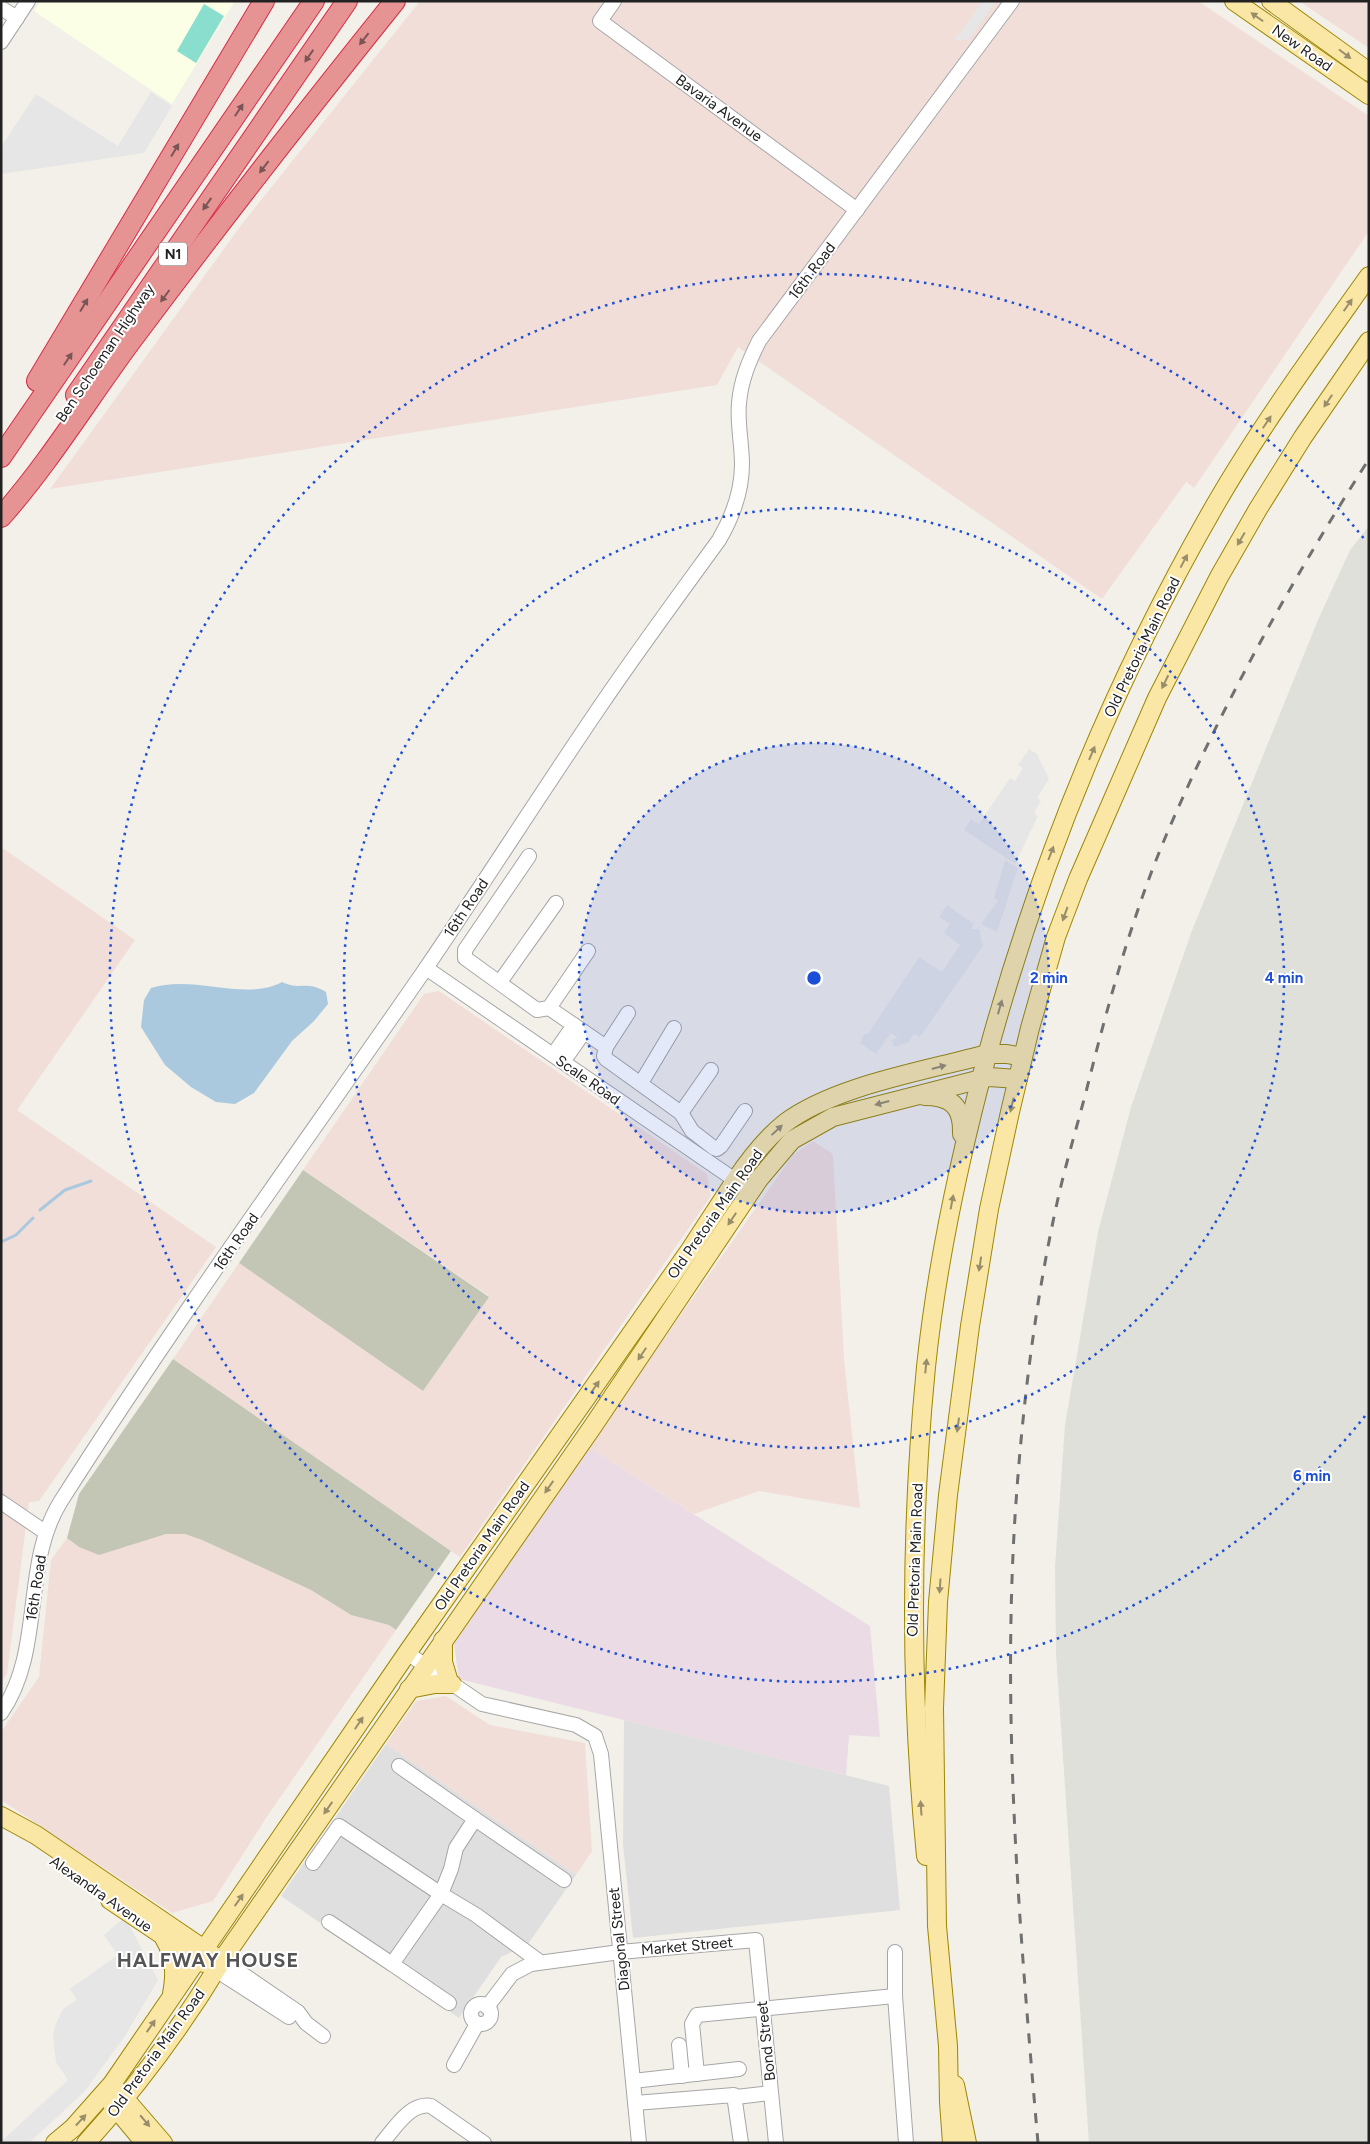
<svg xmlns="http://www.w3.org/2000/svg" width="1370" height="2144" font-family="Figtree,sans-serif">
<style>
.residential{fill:#e0dfdf}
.commercial{fill:#f1ded9}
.industrial{fill:#eadbe4}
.education{fill:#faffe5}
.airport{fill:#e0e0da}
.construction{fill:#c3c6b4}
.pitch{fill:#89decd}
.parking{fill:#e6e6e6}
.water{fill:#aac8de}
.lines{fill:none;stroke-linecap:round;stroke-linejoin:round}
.stream{stroke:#aac8de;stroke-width:3}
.minor-casing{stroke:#a6a6a6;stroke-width:16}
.major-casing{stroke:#9c8703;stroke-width:20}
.highway-casing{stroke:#d92c47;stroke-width:22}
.minor{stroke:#fff;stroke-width:14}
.major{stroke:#fae6a5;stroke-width:18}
.highway{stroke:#e69393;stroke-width:20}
.rail{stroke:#707070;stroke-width:3;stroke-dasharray:10 10;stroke-linecap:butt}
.oneway{fill:#998e6a}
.oneway2{fill:#7a5555}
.ring{fill:none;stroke:#1d4ed8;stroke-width:2.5;stroke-dasharray:2.5 5}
.labels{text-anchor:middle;stroke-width:4;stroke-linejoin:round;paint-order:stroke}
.shield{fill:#fff;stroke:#646464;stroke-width:1}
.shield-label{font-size:14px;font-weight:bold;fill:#222}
.street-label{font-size:15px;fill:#222;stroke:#fff}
.district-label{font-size:20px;font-weight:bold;letter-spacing:1px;fill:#555;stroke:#fff}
.centre{fill:#1d4ed8;stroke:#fff;stroke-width:2.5}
.ring-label{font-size:15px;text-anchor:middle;font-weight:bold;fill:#1d4ed8;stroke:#fff;stroke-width:4;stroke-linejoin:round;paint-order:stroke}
</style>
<rect width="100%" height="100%" fill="#f2f0e9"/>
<g class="residential">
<polygon points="624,1720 889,1786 900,1910 633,1938 623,1845"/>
<polygon points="386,1744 576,1875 528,1944 501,1957 459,2018 281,1896"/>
</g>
<g class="commercial">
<polygon points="420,1 1198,1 1369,116 1369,231 1194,488 1186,482 1102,599 738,347 717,385 50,489 242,224"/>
<polygon points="1299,1 1369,1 1369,48"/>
<polygon points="1,847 135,940 17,1110 216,1247 39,1501 29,1502 7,1674 1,1682"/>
<polygon points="439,991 707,1174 711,1196 460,1557 173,1359 239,1263 423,1391 489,1296 303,1170 424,994"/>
<polygon points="813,1141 833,1154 844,1360 860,1508 759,1491 694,1514 588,1447 793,1155"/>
<polygon points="166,1534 185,1534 202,1540 311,1590 351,1615 389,1625 396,1630 268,1815 213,1901 172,1913 1,1800 1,1732 39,1677 51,1560 67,1538 79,1547 146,1539"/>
<polygon points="446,1696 490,1725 585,1743 592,1851 576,1875 386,1744 416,1701"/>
</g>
<polygon class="industrial" points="588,1447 870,1626 880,1737 849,1735 846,1775 459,1679 454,1644"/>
<polygon class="education" points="41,1 235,1 172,104 34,11"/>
<polygon class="airport" points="1369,526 1369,2143 1089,2143 1056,1653 1055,1567 1065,1425 1098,1232 1131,1107 1191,933 1318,620 1350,550"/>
<g class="construction">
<polygon points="303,1170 489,1297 423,1391 239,1263"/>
<polygon points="173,1359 451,1551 396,1630 389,1625 351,1615 311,1590 202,1540 185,1534 166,1534 99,1555 79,1547 67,1538 79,1494"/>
</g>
<polygon class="pitch" points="204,4 224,16 196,63 177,51"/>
<g class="parking">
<polygon points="983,1 996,1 969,39 955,41 955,35 959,34"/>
<polygon points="151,92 172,106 144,153 1,174 1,147 36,94 118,146"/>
<polygon points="1029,749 1037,754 1049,779 1037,798 1041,801 1034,813 1038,816 1015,864 964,830 971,819 979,824 1010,778 1015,781 1023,768 1018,765"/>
<polygon points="1005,860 1018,868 997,932 981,924 998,901 994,898"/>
<polygon points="947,905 974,924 971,929 979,929 983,946 920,1037 914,1034 909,1042 894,1047 892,1040 898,1038 891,1033 876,1054 860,1043 864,1034 868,1034 919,957 942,972 960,945 944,933 950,924 939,917"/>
<polygon points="125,1917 158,1980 125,2036 84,2092 29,2143 1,2143 1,2135 4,2139 68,2080 56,2062 53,2037 55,2026 63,2009 77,2000 70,1989 118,1955 104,1935"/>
</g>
<path class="water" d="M282,982C301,991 305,980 326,992L328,1004L314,1021L292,1041L254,1093L235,1104L216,1102L191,1087L165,1065L141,1027L144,1000L151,988C193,974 245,1002 282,982Z"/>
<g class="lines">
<g class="stream">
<polyline points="40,1210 65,1190 91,1181"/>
<polyline points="1,1242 16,1235 33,1218"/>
</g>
<g class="minor-casing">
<g id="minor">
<polyline points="614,1 600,21 857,210"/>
<polyline points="1,8 17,18"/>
<polyline points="1,42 28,1"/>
<polyline points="529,856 465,950 465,958 537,1010 549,1008 588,951"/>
<polyline points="426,968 751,1191"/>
<polyline points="500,982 556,903"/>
<polyline points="549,1008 606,1047 604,1056 606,1059 681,1113 692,1131 714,1148 717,1149 721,1146 745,1111"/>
<polyline points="606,1047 628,1013"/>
<polyline points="553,1055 574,1025"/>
<polyline points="563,1062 584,1032"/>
<polyline points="641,1083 674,1028"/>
<polyline points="681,1113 711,1070"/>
<polyline points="1,1502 45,1532"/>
<polyline points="407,1653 482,1704 576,1725 595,1736 601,1754 639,2143"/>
<path d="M1,1713C45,1650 21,1564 61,1501C176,1320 302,1147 424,971C484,883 541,793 601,705C639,649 679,595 719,540C733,516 742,492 742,464C742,444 737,423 739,403C741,380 749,361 759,341L1012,1"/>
<polyline points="475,1819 564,1880"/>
<polyline points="313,1863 339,1826 441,1894 451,1869 456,1848 475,1819 399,1766"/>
<polyline points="329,1922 392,1964"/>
<polyline points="895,1952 895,1996 906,2143"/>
<polyline points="222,1960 298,2012 306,2023 323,2036"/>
<polyline points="216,1970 289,2017"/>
<polyline points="449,2003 392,1964 441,1894 476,1915 540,1962"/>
<circle cx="481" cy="2014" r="10"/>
<polyline points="487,2007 512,1974 531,1964 620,1952 756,1940 776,2143"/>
<polyline points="679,2045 682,2076"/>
<polyline points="454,2065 477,2024"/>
<polyline points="697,2074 692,2024 697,2015 895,1996"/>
<polyline points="633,2081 739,2069"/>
<polyline points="736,2097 771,2093"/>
<polyline points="635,2103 734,2095 741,2143"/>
<path d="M382,2143C394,2129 410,2102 431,2106L484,2143"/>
</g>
</g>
<g class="major-casing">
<g id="major">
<polyline points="1234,1 1369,95"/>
<polyline points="1271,1 1369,72"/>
<path d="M924,1096C951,1096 963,1106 962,1134"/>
<polyline points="443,1640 443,1662 449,1682"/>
<polyline points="409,1689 435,1684 452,1684"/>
<polyline points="1,1816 36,1835 214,1956"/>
<path d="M926,1856C910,1693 910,1530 926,1367C937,1260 960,1156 988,1052C1040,862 1115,679 1214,507C1260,427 1315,352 1369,276"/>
<polyline points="110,1900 204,1963"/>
<path d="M164,1938C175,1957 176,1972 172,1994"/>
<polyline points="955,2085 967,2143"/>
<polyline points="119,2092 163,2143"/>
<polyline points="110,2101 145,2143"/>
<path d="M55,2143L73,2128L112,2084L407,1653L690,1250L735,1181C749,1160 765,1139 785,1123C836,1085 926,1071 987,1054H1007L1023,1057"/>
<path d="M86,2143C137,2087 183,2025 222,1960L593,1426L759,1179L792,1140L833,1117L989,1077L1018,1079"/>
<polyline points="952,2143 949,2102 948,2046 937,1926 934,1708 938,1602 948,1495 970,1326 989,1209 1010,1112 1030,1028 1056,937 1078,879 1157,698 1219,577 1258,509 1303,437 1369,341"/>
</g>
</g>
<g class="highway-casing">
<g id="highway">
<polyline points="37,381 264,1"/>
<polyline points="76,395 347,1"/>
<polyline points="1,457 314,1"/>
<path d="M1,517C49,463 88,399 131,341C217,226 305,113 395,1"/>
</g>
</g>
<use href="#minor" class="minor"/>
<use href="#major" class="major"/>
<use href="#highway" class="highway"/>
<path class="rail" d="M1038,2143C1020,1935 1002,1726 1015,1517C1022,1409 1035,1300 1059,1194C1067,1160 1077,1126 1086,1092C1108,1004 1132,915 1168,831C1224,701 1293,578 1369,459"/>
</g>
<defs><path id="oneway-solid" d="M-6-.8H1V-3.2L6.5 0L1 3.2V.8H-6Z" transform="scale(1.25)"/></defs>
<g class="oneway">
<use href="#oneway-solid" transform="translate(1257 17) rotate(-145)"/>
<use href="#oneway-solid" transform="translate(1345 54) rotate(37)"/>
<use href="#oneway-solid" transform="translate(1348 305) rotate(-55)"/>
<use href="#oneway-solid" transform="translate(1328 401) rotate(124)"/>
<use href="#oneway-solid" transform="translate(1267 422) rotate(-56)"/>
<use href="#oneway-solid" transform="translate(1241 539) rotate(120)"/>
<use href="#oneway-solid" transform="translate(1184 561) rotate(-62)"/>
<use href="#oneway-solid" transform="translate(1165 682) rotate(116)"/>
<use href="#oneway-solid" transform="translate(1092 753) rotate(-67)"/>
<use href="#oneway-solid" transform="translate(1051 853) rotate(-69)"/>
<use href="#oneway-solid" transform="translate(1065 914) rotate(110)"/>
<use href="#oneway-solid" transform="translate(1000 1007) rotate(-74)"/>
<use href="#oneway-solid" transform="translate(939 1067) rotate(-15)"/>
<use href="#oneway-solid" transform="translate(882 1103) rotate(165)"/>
<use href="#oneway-solid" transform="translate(1012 1105) rotate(103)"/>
<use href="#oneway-solid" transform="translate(777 1130) rotate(-43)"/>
<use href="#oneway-solid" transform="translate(952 1202) rotate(-79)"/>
<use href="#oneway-solid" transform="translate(732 1219) rotate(124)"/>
<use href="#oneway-solid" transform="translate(980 1264) rotate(99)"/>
<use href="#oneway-solid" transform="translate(642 1354) rotate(124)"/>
<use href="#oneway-solid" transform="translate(926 1366) rotate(-84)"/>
<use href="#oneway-solid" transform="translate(595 1387) rotate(-55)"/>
<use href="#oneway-solid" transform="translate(958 1425) rotate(98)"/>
<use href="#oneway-solid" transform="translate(549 1487) rotate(125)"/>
<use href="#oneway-solid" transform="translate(940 1586) rotate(94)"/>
<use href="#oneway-solid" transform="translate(359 1723) rotate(-56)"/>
<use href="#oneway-solid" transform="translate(328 1808) rotate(125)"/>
<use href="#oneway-solid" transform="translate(921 1808) rotate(-94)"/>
<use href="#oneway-solid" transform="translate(239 1900) rotate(-55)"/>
<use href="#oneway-solid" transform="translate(151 2026) rotate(-55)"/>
<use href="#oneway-solid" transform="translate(81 2120) rotate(-47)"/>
<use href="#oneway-solid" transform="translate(145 2121) rotate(50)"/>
</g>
<g class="oneway2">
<use href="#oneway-solid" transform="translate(364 39) rotate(128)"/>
<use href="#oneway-solid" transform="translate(309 56) rotate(125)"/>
<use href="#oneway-solid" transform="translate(239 110) rotate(-56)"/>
<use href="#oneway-solid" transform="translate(175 150) rotate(-59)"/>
<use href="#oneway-solid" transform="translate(264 167) rotate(128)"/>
<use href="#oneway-solid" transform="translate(207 204) rotate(125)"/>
<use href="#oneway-solid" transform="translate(165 296) rotate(127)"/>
<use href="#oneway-solid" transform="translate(84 305) rotate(-59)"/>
<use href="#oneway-solid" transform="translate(68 359) rotate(-56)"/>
</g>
<circle cx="814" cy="978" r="235" fill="#1d4ed8" fill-opacity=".12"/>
<g class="ring">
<circle cx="814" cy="978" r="235"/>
<circle cx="814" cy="978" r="470"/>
<path d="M1365 1416A704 704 0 1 1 1365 540"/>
</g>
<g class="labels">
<rect class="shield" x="159" y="242.5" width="28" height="23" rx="4"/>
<g class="shield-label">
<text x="173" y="259">N1</text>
</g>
<g class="street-label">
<text transform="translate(1302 48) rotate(35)" y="5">New Road</text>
<text transform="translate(719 108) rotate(36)" y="5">Bavaria Avenue</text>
<text transform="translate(812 271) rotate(-53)" y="5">16th Road</text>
<text transform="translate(105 353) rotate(-56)" y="5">Ben Schoeman Highway</text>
<text transform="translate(1142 647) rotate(-64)" y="5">Old Pretoria Main Road</text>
<text transform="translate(466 908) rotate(-56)" y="5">16th Road</text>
<text transform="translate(588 1080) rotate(35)" y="5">Scale Road</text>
<text transform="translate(715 1214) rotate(-55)" y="5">Old Pretoria Main Road</text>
<text transform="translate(236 1242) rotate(-55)" y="5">16th Road</text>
<text transform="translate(482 1546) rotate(-55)" y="5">Old Pretoria Main Road</text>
<text transform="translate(915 1560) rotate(-88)" y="5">Old Pretoria Main Road</text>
<text transform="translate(36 1588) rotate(-81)" y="5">16th Road</text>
<text transform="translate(101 1894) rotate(35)" y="5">Alexandra Avenue</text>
<text transform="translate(619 1939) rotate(-96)" y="5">Diagonal Street</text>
<text transform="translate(687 1946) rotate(-5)" y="5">Market Street</text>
<text transform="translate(766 2041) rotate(-96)" y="5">Bond Street</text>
<text transform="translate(156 2053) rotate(-54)" y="5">Old Pretoria Main Road</text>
</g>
<g class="district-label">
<text x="208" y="1967">HALFWAY HOUSE</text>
</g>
</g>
<circle cx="814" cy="978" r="8" class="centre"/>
<g class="ring-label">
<text x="1049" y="983">2 min</text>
<text x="1284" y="983">4 min</text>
<text x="1312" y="1481">6 min</text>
</g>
<rect width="1370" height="2144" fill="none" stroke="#222222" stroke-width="5"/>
</svg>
